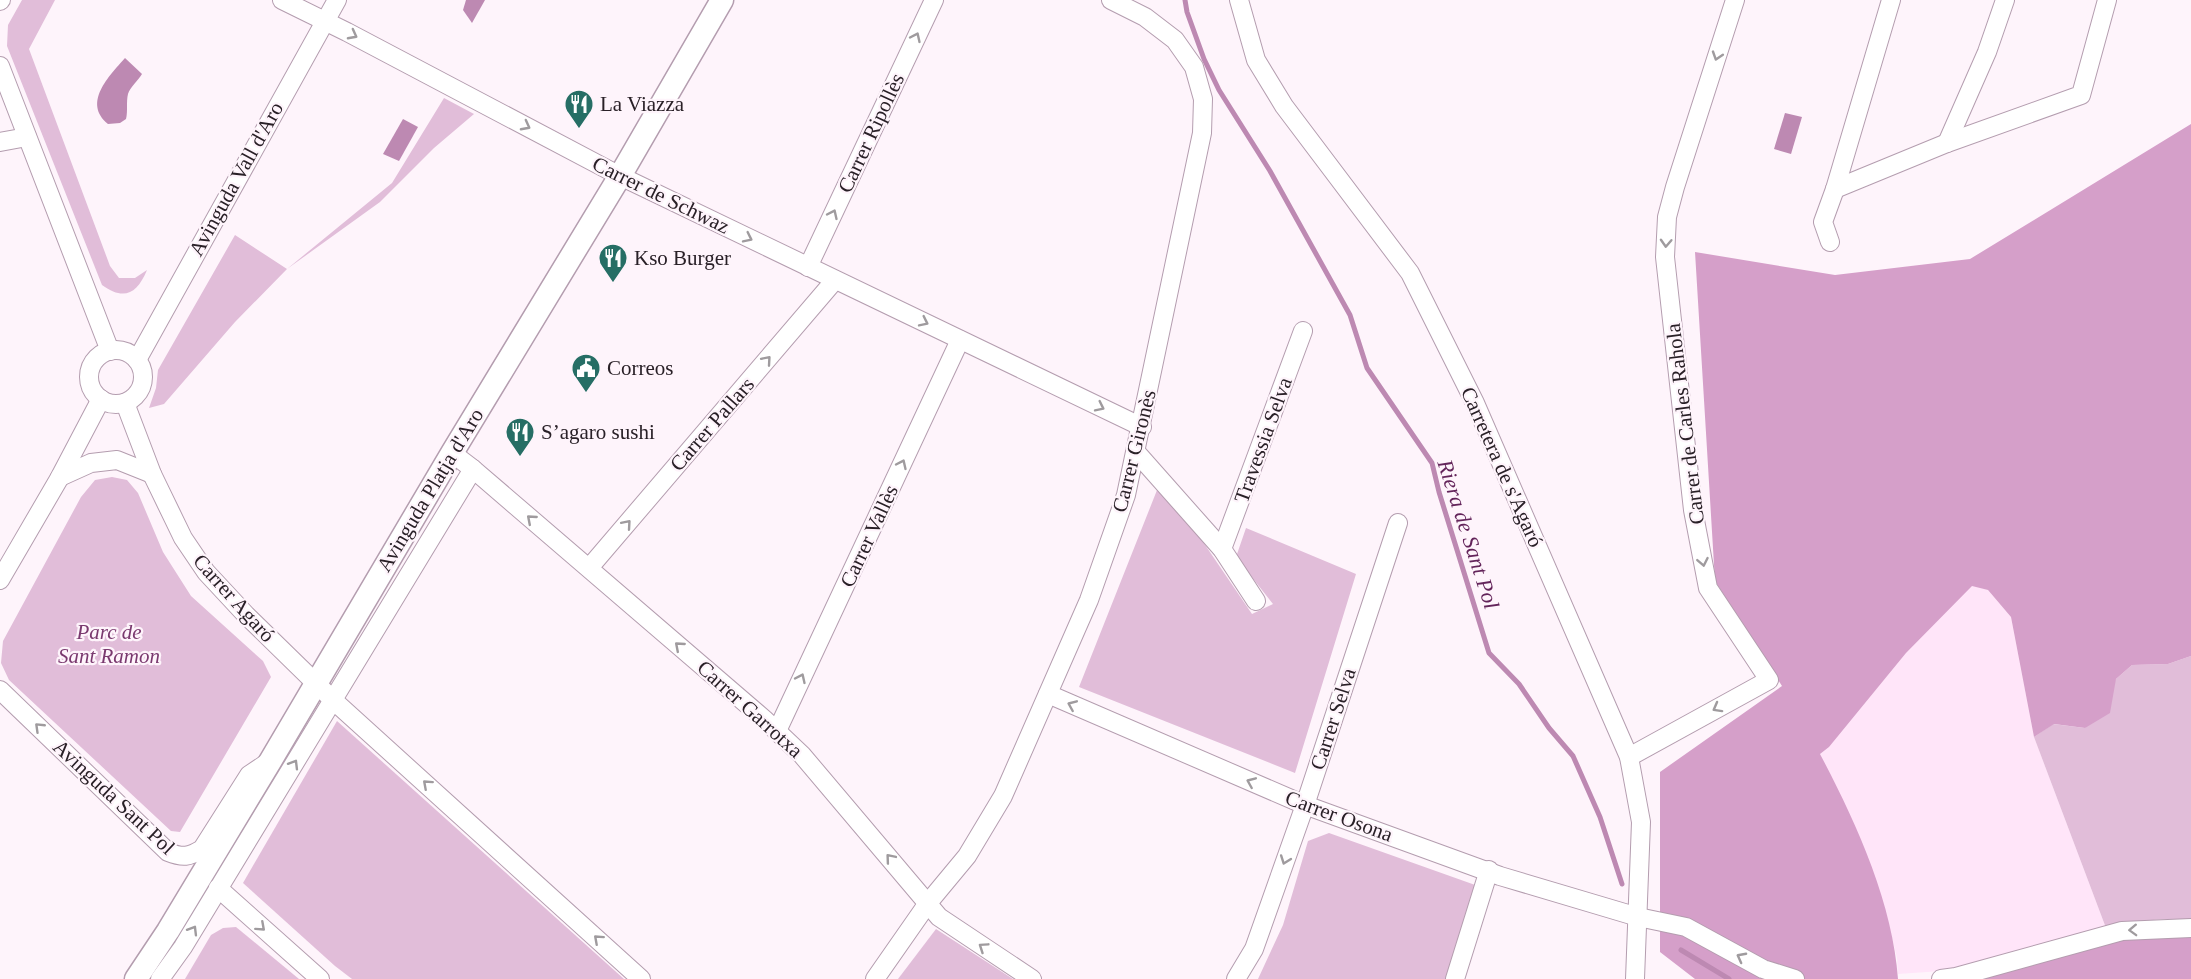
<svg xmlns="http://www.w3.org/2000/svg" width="2191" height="979" font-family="Georgia,serif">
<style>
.built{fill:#ffe5f9}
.green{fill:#e1bdd9}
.forest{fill:#d59fc9}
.water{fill:#bd89b2}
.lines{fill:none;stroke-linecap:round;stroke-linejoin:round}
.stream{stroke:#bd89b2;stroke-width:5}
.minor-casing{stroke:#b49daf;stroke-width:20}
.major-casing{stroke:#b49daf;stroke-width:25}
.minor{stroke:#fff;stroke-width:18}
.major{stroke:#fff;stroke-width:22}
.oneway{stroke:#9f9b9e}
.labels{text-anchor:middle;stroke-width:4.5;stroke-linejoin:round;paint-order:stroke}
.poi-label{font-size:21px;fill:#292027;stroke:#fef4fb;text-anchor:start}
.street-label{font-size:21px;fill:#292027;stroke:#fef4fb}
.park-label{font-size:21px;font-style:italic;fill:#7a396f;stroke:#fef4fb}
.water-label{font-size:22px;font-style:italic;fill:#63245a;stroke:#fef4fb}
</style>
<rect width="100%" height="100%" fill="#fef4fb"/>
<polygon class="built" points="1972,585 1988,590 2011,617 2034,737 2106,928 1956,970 1898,974 1897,958 1884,906 1820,754 1829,747 1906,653"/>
<g class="green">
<path d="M22,0H55L29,49L110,266L119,278H135L147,270C137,294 124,301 102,285L7,46L8,25Z"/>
<polygon points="444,98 474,114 434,148 380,202 287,269 235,322 164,404 149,408 156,388 158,370 235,235 287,269 392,183"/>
<polygon points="112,477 127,480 138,493 163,552 191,596 263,661 271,677 180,832 171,831 9,680 1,663 3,641 81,497 95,480"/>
<polygon points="1161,480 1252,614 1273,604 1236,557 1246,528 1356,574 1295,773 1079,687"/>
<path d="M2191,656V920C2162,917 2134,922 2106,928L2034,737L2053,724L2085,728L2116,679L2132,665L2168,664Z"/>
<polygon points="337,721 624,979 352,979 335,966 243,883"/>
<polygon points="1329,833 1478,886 1448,979 1258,979 1283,925 1308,841"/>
<polygon points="236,927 299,979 185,979 211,935 223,928"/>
<polygon points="936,929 1013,979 898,979"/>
</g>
<g class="forest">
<path d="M2191,124V656L2168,664L2132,665L2116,679L2110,713L2085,728L2054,724L2034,737L2011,617L1988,590L1972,586L1906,653L1829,747L1820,754C1855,820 1893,903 1898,979H1695L1660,952V772L1782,686L1715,581L1695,252L1835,275L1970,259Z"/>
<polygon points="2191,937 2191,979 1981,979 2130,938"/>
</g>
<g class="water">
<polygon points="466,0 485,0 472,23 463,10"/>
<path d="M125,58L142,74C138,81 130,87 128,94C126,102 128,111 126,119L120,123L108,124C82,103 109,76 125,58Z"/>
<polygon points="1785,113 1802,117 1791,154 1774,149"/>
<polygon points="403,119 418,127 399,161 383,154"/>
</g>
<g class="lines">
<g class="stream">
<polyline points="1185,0 1187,12 1204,59 1219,90 1270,171 1350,315 1367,368 1432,463 1439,492 1489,653 1519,684 1549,728 1573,756 1600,817 1622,884"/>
<polyline points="1681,950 1729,979"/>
</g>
<g class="minor-casing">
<g id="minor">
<polyline points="282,0 347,32 620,176 1142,427"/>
<polyline points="1239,0 1256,60 1284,106 1410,273 1475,403 1629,757 1641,822 1635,979"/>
<polyline points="0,1 1,0"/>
<polyline points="0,66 110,351"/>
<polyline points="0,142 27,137"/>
<polyline points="1947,143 1987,52 2005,0"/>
<polyline points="1835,189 1947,143 2081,95 2107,0"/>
<polyline points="1830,242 1823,222 1835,189 1891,0"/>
<polyline points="808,267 934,0"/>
<circle cx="116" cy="377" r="27"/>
<polyline points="137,360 337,0"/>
<polyline points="125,403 152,474 183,538 206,572 246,615 333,700 641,979"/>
<polyline points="1136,452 1222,549 1256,601"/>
<polyline points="452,453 473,469 764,719 802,755 939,917 1032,979"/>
<polyline points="60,477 91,463 117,460 152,474"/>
<polyline points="1222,549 1303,331"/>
<polyline points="589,568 835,280"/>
<polyline points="0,580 60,477 101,399"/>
<path d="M0,690L168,852C183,858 189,857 202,849L249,775L270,761"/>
<polyline points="1048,694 1305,805 1500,876 1638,917 1686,927 1763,969 1795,979"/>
<polyline points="777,731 960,340"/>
<polyline points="1629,757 1769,680 1708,588 1693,510 1665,257 1667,217 1675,187 1735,0"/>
<polyline points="218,888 320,979"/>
<polyline points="160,979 183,947 473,469"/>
<polyline points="875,979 928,903 967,856 1003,796 1089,600 1126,495 1202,133 1203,99 1194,67 1175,40 1145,17 1111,0"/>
<polyline points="1236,979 1254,949 1305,805 1398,523"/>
<polyline points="1455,979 1489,870"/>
<polyline points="1941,979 1956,977 2122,931 2191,928"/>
</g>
</g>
<g class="major-casing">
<polyline id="major" points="136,979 168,931 271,760 452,453 620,176 722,0"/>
</g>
<use href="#minor" class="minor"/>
<use href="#major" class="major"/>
</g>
<defs><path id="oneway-chevron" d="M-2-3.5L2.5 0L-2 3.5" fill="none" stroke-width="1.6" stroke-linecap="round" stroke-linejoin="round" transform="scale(1.5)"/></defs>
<g class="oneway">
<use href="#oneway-chevron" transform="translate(353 35) rotate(28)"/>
<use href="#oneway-chevron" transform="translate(916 37) rotate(-65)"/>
<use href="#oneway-chevron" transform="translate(1717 56) rotate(108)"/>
<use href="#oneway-chevron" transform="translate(526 126) rotate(28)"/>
<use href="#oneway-chevron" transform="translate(833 214) rotate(-65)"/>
<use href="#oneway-chevron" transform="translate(748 238) rotate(26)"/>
<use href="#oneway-chevron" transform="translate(1666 243) rotate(93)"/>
<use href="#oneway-chevron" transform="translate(924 322) rotate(26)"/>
<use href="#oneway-chevron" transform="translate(767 360) rotate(-49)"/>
<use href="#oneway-chevron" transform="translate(1100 407) rotate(26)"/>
<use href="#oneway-chevron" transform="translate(902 464) rotate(-65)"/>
<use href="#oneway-chevron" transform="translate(531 519) rotate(-139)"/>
<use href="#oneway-chevron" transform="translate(627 524) rotate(-49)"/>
<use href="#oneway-chevron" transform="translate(1703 562) rotate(79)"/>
<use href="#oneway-chevron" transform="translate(679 646) rotate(-139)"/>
<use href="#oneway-chevron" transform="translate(801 678) rotate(-65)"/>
<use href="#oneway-chevron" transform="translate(1072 705) rotate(-157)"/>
<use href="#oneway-chevron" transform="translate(1717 708) rotate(151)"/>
<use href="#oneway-chevron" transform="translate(39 727) rotate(-136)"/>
<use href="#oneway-chevron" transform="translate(294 764) rotate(-59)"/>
<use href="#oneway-chevron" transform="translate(1251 782) rotate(-157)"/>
<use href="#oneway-chevron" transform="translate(427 784) rotate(-138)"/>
<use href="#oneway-chevron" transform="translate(890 858) rotate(-130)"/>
<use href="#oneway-chevron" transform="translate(1285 860) rotate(110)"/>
<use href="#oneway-chevron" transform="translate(261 927) rotate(42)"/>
<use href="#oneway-chevron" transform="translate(193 930) rotate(-59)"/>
<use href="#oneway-chevron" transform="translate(2133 930) rotate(178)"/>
<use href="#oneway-chevron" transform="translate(598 939) rotate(-138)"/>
<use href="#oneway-chevron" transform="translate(983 947) rotate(-146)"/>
<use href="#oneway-chevron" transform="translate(1741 957) rotate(-152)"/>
</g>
<defs>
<g id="restaurant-pin" transform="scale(1.5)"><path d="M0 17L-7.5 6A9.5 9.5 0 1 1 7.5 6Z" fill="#266e65" stroke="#fef4fb"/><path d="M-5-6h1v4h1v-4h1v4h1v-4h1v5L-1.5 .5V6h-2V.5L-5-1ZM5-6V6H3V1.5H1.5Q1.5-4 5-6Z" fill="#fff"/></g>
<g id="civic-pin" transform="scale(1.5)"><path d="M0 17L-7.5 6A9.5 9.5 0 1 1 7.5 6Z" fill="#266e65" stroke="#fef4fb"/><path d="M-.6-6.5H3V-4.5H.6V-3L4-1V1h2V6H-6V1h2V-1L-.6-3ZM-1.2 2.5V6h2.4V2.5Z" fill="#fff"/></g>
</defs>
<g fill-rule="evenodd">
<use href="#restaurant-pin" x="579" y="104"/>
<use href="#restaurant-pin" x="613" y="258"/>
<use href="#civic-pin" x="586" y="368"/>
<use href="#restaurant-pin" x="520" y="432"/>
</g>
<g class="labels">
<g class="poi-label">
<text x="600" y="111">La Viazza</text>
<text x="634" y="265">Kso Burger</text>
<text x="607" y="375">Correos</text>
<text x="541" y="439">S’agaro sushi</text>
</g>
<g class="street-label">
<text transform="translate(871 133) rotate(-65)" y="7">Carrer Ripollès</text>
<text transform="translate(236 179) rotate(-61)" y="7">Avinguda Vall d'Aro</text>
<text transform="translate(661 195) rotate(26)" y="7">Carrer de Schwaz</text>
<text transform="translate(712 424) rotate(-49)" y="7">Carrer Pallars</text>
<text transform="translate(1685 424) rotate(-97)" y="7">Carrer de Carles Rahola</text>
<text transform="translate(1263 440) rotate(-70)" y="7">Travessia Selva</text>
<text transform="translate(1134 451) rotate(-76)" y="7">Carrer Gironès</text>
<text transform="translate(1502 467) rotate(66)" y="7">Carretera de s'Agaró</text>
<text transform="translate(430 490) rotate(-59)" y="7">Avinguda Platja d'Aro</text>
<text transform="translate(869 536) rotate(-65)" y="7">Carrer Vallès</text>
<text transform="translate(234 598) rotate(48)" y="7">Carrer Agaró</text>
<text transform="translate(750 709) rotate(42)" y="7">Carrer Garrotxa</text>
<text transform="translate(1333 719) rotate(-72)" y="7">Carrer Selva</text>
<text transform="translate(114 797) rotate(43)" y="7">Avinguda Sant Pol</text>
<text transform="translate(1339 816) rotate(20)" y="7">Carrer Osona</text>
</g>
<g class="park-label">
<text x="109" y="639">Parc de<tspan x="109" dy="24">Sant Ramon</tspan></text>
</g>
<g class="water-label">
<text transform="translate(1469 534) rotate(72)" y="8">Riera de Sant Pol</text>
</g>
</g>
</svg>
